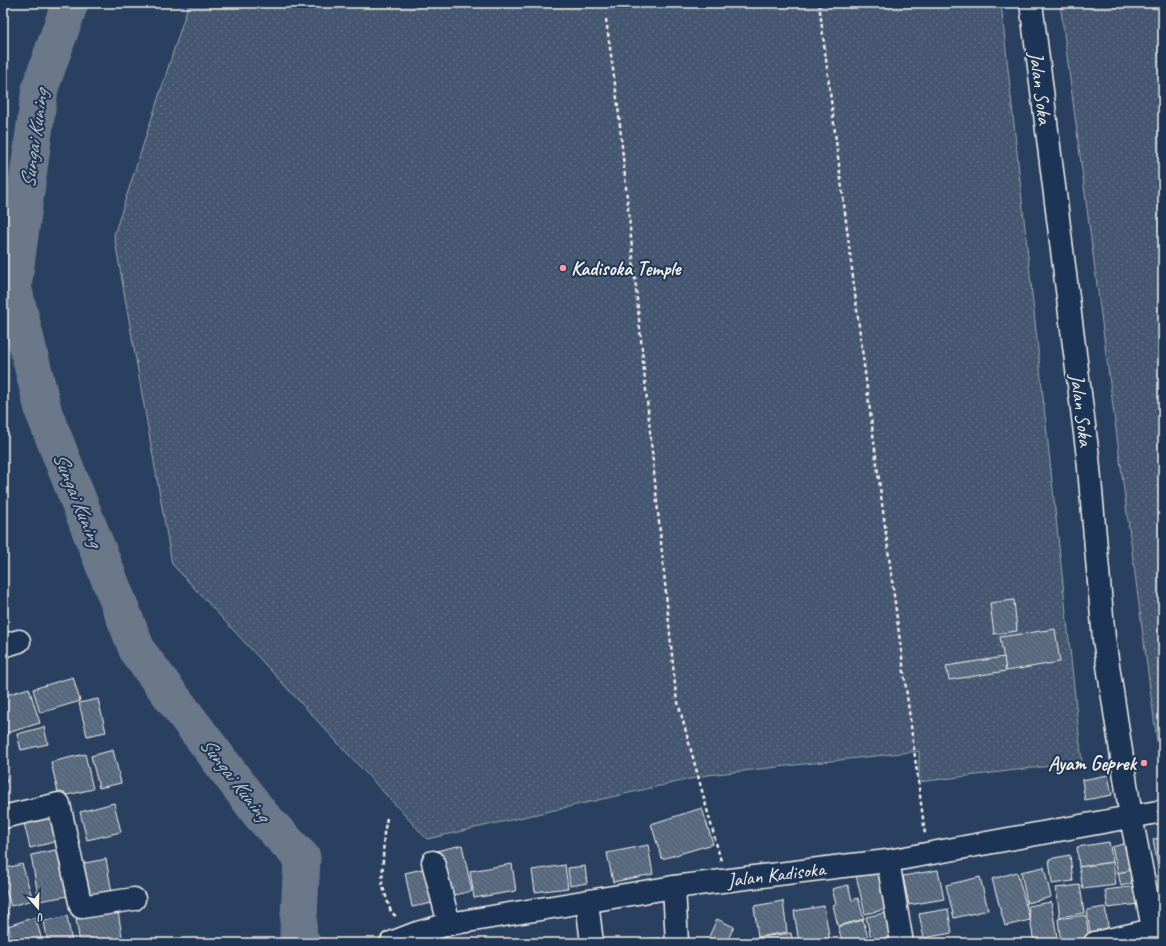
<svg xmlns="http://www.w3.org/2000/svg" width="1166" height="946" font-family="Caveat,sans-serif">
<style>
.grass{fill:url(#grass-dots);stroke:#9ca4ac}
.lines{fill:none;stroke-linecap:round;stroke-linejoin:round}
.river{stroke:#6a788a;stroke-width:37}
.building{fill:url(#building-back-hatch);stroke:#f4f1e8}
.minor-casing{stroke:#f4f1e8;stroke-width:25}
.path{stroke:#f4f1e8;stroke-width:2.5;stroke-dasharray:4 3;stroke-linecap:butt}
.minor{stroke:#1d3557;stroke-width:22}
.poi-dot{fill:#ff9aa2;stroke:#1d3557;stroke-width:1.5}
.labels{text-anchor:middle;stroke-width:4;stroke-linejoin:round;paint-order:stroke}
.street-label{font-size:20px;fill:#f4f1e8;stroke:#1d3557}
.poi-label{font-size:20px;font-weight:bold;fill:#f4f1e8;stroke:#1d3557;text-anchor:start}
.water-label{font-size:21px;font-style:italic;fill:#bdc1c2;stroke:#1d3557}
</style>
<defs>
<pattern id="grass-dots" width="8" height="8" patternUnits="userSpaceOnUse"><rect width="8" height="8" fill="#445771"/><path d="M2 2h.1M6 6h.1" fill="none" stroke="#607085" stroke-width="1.8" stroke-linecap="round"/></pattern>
<pattern id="building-back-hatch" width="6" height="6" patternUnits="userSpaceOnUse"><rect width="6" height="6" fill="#56677d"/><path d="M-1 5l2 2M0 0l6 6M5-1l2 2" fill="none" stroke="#6f7d8f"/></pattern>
</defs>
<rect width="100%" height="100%" fill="#2a4060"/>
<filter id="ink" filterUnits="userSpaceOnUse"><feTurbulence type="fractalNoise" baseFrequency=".025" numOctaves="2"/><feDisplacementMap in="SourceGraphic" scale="8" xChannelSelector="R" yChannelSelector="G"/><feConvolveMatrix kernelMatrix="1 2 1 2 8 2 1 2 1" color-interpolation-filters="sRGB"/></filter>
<g filter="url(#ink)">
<g class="grass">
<polygon points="189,3 1001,3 1082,762 919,782 919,751 708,775 427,839 172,564 114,235"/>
<polygon points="1060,3 1163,3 1163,748 1158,749"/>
</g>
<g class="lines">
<polyline class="river" points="70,3 40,88 13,287 44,413 138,652 261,815 302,858 298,935 302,943"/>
</g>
<g class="building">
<polygon points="1014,600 1017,631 994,634 990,603"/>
<polygon points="1055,629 1060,662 1006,671 1000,637"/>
<polygon points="1004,657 1006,671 949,680 946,666"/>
<polygon points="73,677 80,701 40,713 33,689"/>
<polygon points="29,688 40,723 7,733 3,721 3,696"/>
<polygon points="98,699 106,732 87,736 79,703"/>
<polygon points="44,727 48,744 21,750 17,734"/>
<polygon points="3,732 8,755 3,756"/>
<polygon points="113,750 121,783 99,788 91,756"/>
<polygon points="85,754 93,789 59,797 51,762"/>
<polygon points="3,766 7,782 3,783"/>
<polygon points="1108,775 1112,795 1085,800 1082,780"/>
<polygon points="114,803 121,832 87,840 80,812"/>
<polygon points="702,808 713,844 662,859 651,824"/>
<polygon points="56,815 62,840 30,848 24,823"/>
<polygon points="1163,838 1163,879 1160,879 1153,839"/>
<polygon points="1109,842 1113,862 1079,867 1077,847"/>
<polygon points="1131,842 1137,869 1118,873 1112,847"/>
<polygon points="462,845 472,891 446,897 436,851"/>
<polygon points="648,845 653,874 613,882 607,853"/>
<polygon points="65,848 74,895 39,901 31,855"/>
<polygon points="1070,855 1073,881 1052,884 1049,859"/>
<polygon points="106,859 112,893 86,898 80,864"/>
<polygon points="1113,862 1116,885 1083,889 1079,867"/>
<polygon points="22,864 33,900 11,906 3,882 3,869"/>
<polygon points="512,864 516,891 474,898 470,871"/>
<polygon points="565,865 568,888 535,892 532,870"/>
<polygon points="585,866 587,883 570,886 568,868"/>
<polygon points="431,867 438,902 412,907 405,873"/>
<polygon points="1044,867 1051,897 1027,903 1021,872"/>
<polygon points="883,869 891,908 865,914 856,875"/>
<polygon points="1137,869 1140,881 1121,886 1118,873"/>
<polygon points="938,870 944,899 909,905 903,876"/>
<polygon points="1017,872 1030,920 1005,926 992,879"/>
<polygon points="980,877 988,910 954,918 946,885"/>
<polygon points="1161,881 1163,881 1163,895"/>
<polygon points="848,885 852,900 858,898 864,919 838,926 833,905 836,904 832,889"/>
<polygon points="1080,885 1084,913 1060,917 1056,888"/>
<polygon points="1137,886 1139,904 1108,908 1105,890"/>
<polygon points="3,901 4,901 9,918 3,920"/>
<polygon points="783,901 787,932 758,937 754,906"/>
<polygon points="1051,902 1058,943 1034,943 1028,906"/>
<polygon points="824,906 830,941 819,943 799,943 794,911"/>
<polygon points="1105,907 1110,938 1091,941 1087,910"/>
<polygon points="948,909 952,933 924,938 919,914"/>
<polygon points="118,911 123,943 80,943 76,919"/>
<polygon points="894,911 899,943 872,943 866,917"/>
<polygon points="1086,915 1089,941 1076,943 1061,943 1058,919"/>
<polygon points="67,916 72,943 48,943 44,921"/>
<polygon points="35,917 43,943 13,943 8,926"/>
<polygon points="717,919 734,927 726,943 706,943"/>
<polygon points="863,920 869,941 863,943 843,943 838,927"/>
<polygon points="3,926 8,943 3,943"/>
<polygon points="791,933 793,943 752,943 752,938"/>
<polygon points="660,938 661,943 622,943 622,942"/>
</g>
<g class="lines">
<g class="minor-casing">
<g id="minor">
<polyline points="1031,3 1088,457 1104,639 1131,817 1156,943"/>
<polyline points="3,646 19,641"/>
<polyline points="3,817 59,804 81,907 134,899"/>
<polyline points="888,861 902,943"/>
<polyline points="433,862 449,924"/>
<polyline points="674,887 677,943"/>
<polyline points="587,902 592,943"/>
<polyline points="391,943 417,933 449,924 674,887 843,866 888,861 1163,811"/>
<polyline points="1095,943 1153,930"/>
</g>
</g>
<g class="path">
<polyline points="819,3 860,334 925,834"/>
<polyline points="606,19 618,106 676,695 721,861"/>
<polyline points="387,818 384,833 382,884 391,912 398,918"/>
</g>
<use href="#minor" class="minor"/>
</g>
</g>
<g class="poi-dot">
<circle cx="563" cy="268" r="4"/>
<circle cx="1144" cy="763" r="4"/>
</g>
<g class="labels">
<g class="street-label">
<text transform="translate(1041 88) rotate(83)" y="7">Jalan Soka</text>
<text transform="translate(1082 410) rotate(83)" y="7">Jalan Soka</text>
<text transform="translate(776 874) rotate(-7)" y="7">Jalan Kadisoka</text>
</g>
<g class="poi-label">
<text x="571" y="275">Kadisoka Temple</text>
<text x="1136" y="770" text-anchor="end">Ayam Geprek</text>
</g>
<g class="water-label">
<text transform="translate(34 139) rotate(-82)" y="7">Sungai Kuning</text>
<text transform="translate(78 499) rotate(68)" y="7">Sungai Kuning</text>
<text transform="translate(235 779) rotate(52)" y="7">Sungai Kuning</text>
</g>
</g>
<rect width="1166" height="946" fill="none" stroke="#1d3557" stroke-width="16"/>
<rect x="8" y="8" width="1150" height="930" fill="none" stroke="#f4f1e8" stroke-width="1.5" filter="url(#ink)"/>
<g transform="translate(38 908) rotate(160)" stroke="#1d3557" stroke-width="3" paint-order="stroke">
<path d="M0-3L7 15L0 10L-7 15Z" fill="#f4f1e8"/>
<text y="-6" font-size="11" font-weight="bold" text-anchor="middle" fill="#f4f1e8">U</text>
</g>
</svg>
